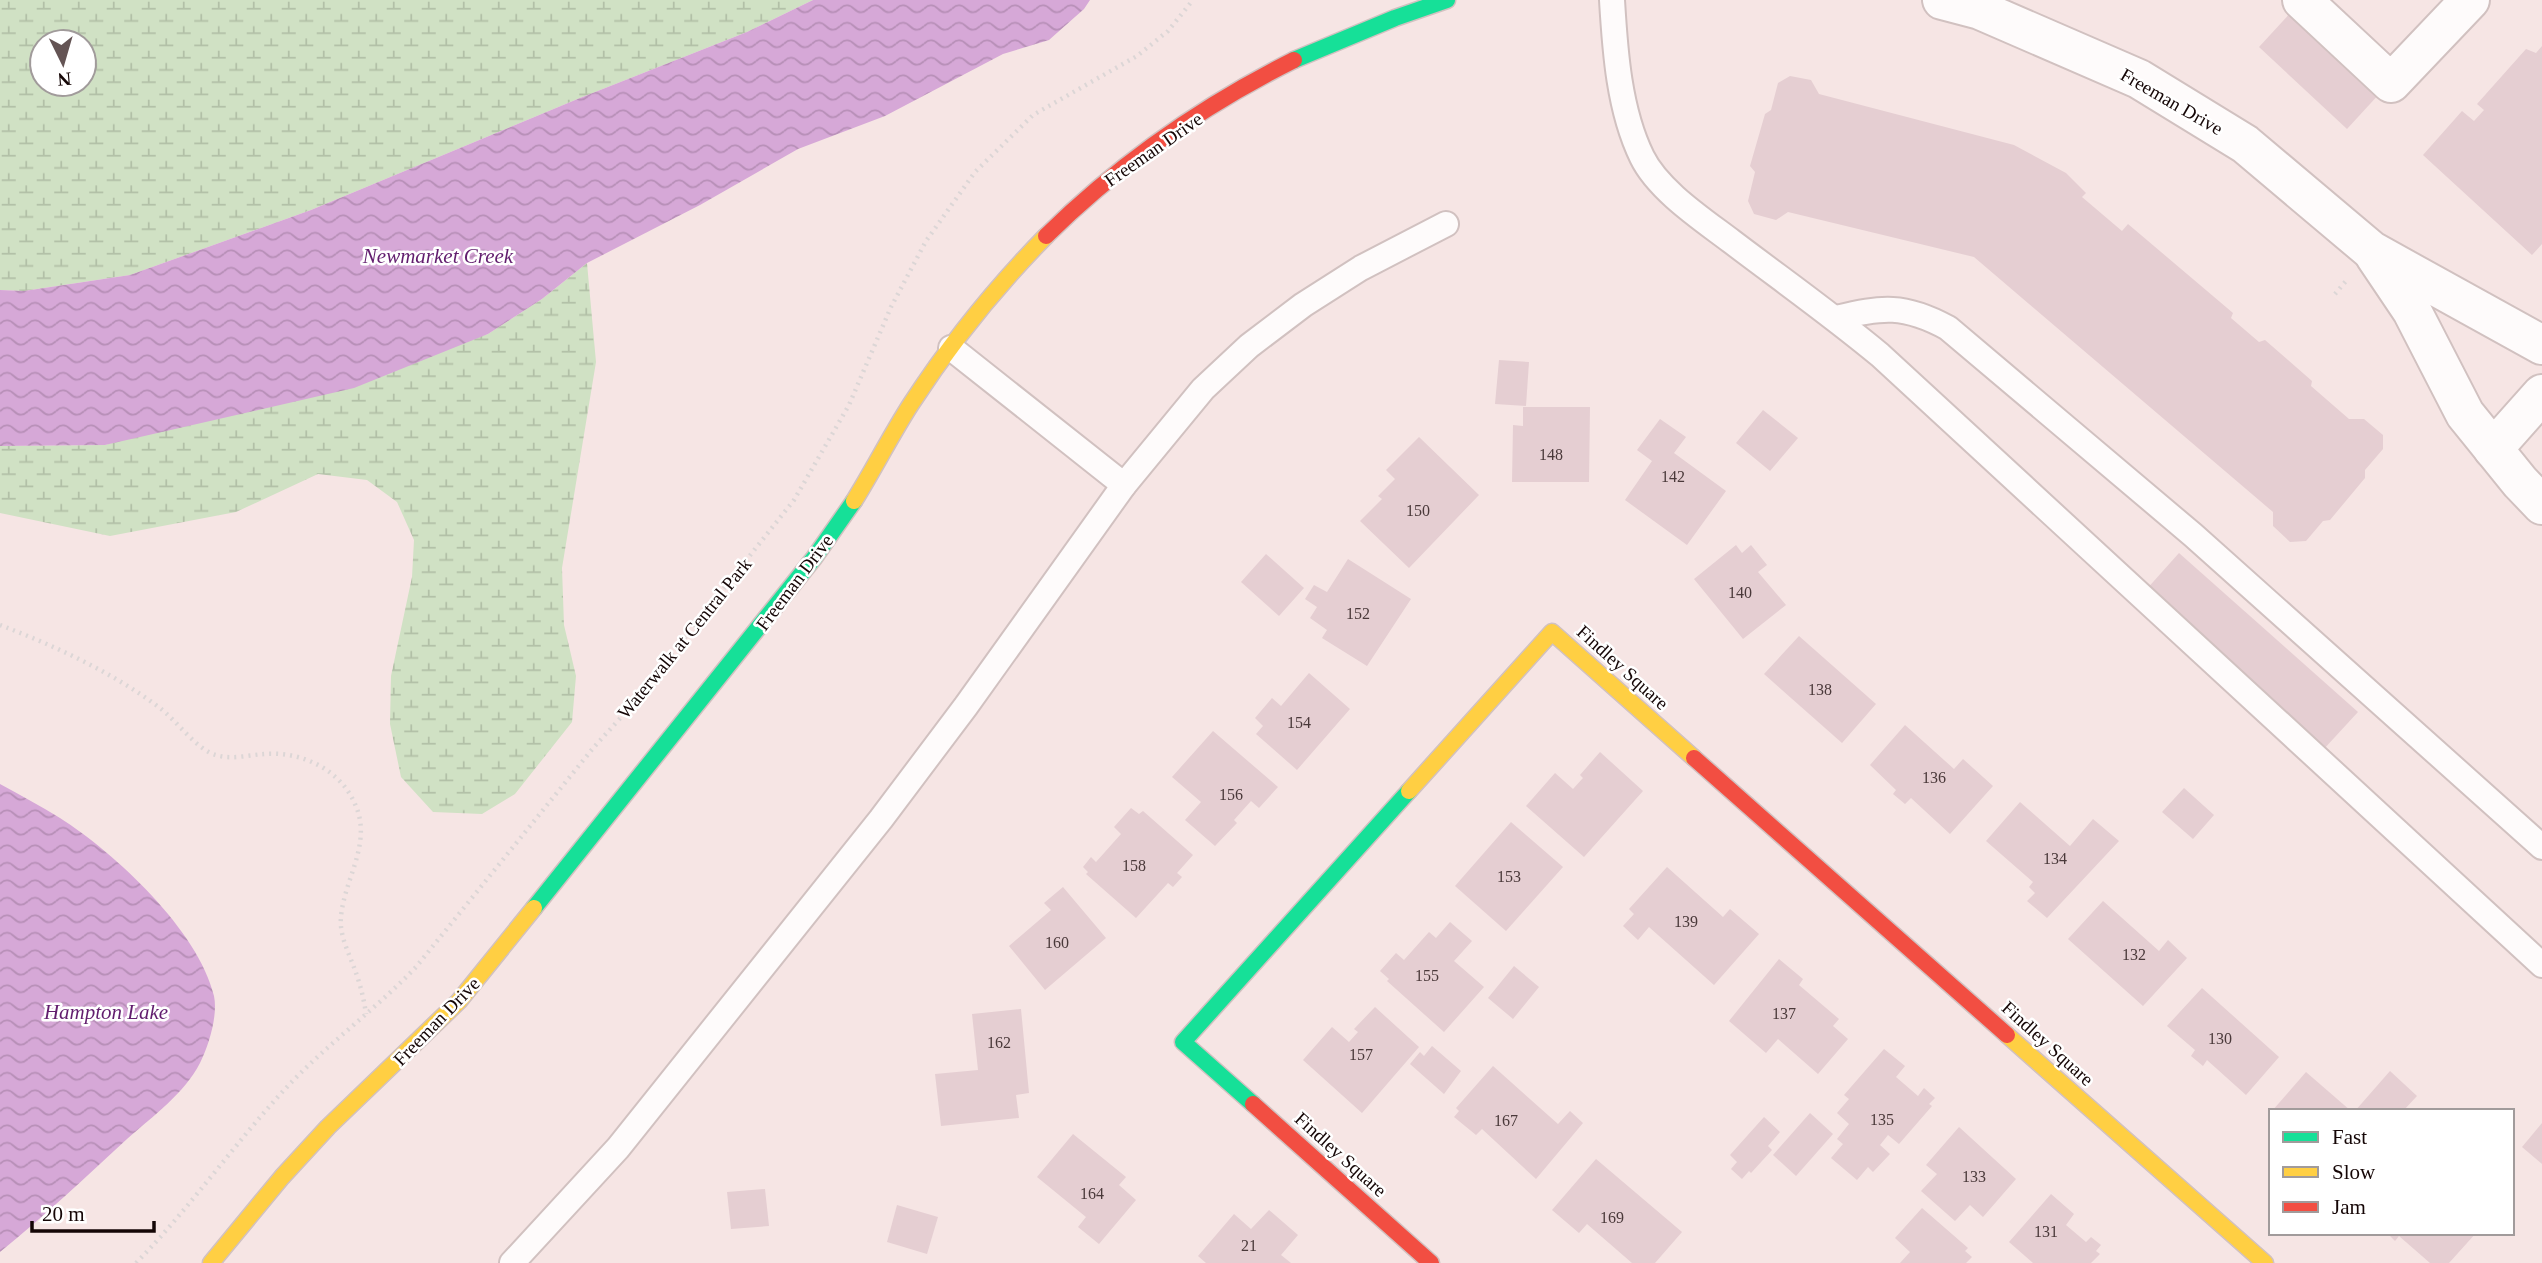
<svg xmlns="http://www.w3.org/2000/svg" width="2542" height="1263" font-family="'Times New Roman',serif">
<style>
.wetland{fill:url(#wetland-marsh);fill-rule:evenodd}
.water{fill:url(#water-waves)}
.building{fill:#e5ced2}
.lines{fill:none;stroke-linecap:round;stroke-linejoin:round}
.lane-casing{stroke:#d1c1c0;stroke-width:28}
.street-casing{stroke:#d1c1c0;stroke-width:42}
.fast-casing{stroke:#d1c1c0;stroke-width:19}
.slow-casing{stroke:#d1c1c0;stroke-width:19}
.jam-casing{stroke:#d1c1c0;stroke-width:19}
.path{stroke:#dcd6d6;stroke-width:4.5;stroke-dasharray:2 5;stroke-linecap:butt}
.lane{stroke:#fefbfb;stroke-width:24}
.street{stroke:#fefbfb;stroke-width:38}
.fast{stroke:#16e098;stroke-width:16}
.slow{stroke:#ffcf43;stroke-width:16}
.jam{stroke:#f24e42;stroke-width:16}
.labels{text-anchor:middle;stroke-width:5;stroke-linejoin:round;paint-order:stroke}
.number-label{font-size:16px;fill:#4a393a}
.street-label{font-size:19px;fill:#150606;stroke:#fff}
.water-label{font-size:21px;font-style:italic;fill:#621d6e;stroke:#fff}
</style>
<defs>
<pattern id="wetland-marsh" width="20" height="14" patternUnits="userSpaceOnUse" patternTransform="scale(1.75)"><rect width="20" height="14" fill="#d0e1c4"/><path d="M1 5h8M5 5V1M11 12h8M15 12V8" fill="none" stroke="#b2c0a7"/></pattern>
<pattern id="water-waves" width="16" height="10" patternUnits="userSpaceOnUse" patternTransform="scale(1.75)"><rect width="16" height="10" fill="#d6a8d7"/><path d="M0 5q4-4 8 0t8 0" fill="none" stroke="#b78fb7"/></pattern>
</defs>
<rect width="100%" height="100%" fill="#f6e5e4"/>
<g class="wetland">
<path d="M0,0H813L747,32L580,98L311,210L130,275L24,291L0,290ZM42,42H84V84H42Z"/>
<polygon points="587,263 596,362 562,568 564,625 576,676 572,722 515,794 482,814 433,812 401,777 390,724 391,676 412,577 414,540 397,502 367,480 318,474 236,512 110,536 0,513 0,446 105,445 488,334 542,299"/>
</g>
<g class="water">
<polygon points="813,0 1090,0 1084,9 1049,40 1003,54 885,116 798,149 700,205 587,263 542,299 488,334 354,388 105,445 0,446 0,290 24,291 130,275 311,210 580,98 747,32"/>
<path d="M0,784C20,795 41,806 60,818C115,853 199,931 214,996C218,1015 209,1045 200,1063C184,1094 153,1116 127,1139C85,1178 44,1216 0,1252Z"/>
</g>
<g class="building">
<polygon points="2293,10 2381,92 2347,129 2259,47"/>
<polygon points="2542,46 2542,244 2532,255 2423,155 2462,111 2474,121 2484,110 2477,104 2526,49 2536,53"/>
<polygon points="1790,76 1811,80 1819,94 2014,145 2066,173 2086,193 2082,197 2122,231 2128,224 2233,313 2231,318 2259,342 2265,340 2312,381 2311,386 2349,419 2364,419 2383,435 2383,449 2365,470 2365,478 2330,520 2323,521 2306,541 2290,542 2273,526 2273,512 1974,257 1788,212 1776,220 1754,214 1748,201 1755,172 1750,166 1765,114 1771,110 1778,83"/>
<polygon points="1499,360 1529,362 1526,406 1495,404"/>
<polygon points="1523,407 1590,407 1589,482 1512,482 1513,425 1523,426"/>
<polygon points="1763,410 1798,438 1770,471 1736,443"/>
<polygon points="1660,419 1686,437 1674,453 1726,491 1687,545 1625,500 1652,461 1637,450"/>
<polygon points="1419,437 1479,495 1409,568 1360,521 1382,499 1378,496 1395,479 1386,470"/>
<polygon points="1736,545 1742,553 1751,545 1767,565 1758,572 1786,605 1743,639 1694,579"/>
<polygon points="2179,553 2358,712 2323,750 2145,591"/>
<polygon points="1266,554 1304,588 1279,616 1241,582"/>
<polygon points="1348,559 1411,599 1367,666 1322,638 1327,630 1310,618 1317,607 1305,599 1314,585 1327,592"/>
<polygon points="1799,636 1876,704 1842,743 1764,674"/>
<polygon points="1309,673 1350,709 1297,770 1256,734 1263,726 1255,718 1272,698 1281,706"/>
<polygon points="1905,725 1954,769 1963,759 1993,786 1950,834 1911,798 1905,804 1893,794 1896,790 1870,765"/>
<polygon points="1213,731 1278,787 1259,808 1251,801 1234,820 1237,823 1215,846 1185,820 1201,802 1172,777"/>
<polygon points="1600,752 1643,791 1584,857 1526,806 1555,773 1573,789 1583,778 1580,775"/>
<polygon points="2184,788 2214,815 2193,839 2162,812"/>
<polygon points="2020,802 2070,846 2093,819 2119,841 2047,918 2027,901 2035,893 2029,887 2033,882 1986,841"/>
<polygon points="1131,808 1139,814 1143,811 1193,855 1177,873 1182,877 1173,887 1168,883 1136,918 1086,874 1088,872 1083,867 1091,857 1096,862 1121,834 1114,827"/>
<polygon points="1511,822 1563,867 1506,931 1455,886"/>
<polygon points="1667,867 1723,917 1730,909 1759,934 1714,985 1649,927 1638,940 1623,926 1634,914 1629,909"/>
<polygon points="1063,887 1106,938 1045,990 1009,946 1051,910 1044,903"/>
<polygon points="2103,901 2159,951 2168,940 2187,958 2143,1006 2068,939"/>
<polygon points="1450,922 1472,941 1454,961 1484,987 1444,1032 1387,981 1389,979 1380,971 1396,953 1404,960 1429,932 1436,938"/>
<polygon points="1779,959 1803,979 1799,985 1839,1019 1833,1026 1848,1039 1818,1074 1778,1039 1766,1053 1729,1021"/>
<polygon points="1514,966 1539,987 1513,1019 1488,998"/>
<polygon points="2202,988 2279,1057 2246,1095 2207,1060 2203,1066 2191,1056 2195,1050 2167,1026"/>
<polygon points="1375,1007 1419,1047 1362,1113 1303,1060 1332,1027 1349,1042 1358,1032 1354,1029"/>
<polygon points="1021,1009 1029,1093 1016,1095 1019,1118 941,1126 935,1074 978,1070 972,1014"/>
<polygon points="1432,1046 1461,1071 1444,1094 1410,1064 1420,1052 1424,1056"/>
<polygon points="1884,1049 1905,1066 1896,1077 1918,1096 1924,1088 1935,1098 1929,1104 1932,1106 1899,1144 1888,1135 1880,1145 1890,1154 1873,1172 1868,1167 1857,1180 1831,1158 1843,1144 1837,1139 1849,1124 1837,1113 1849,1099 1844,1095"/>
<polygon points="1493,1066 1558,1124 1570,1111 1583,1123 1536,1179 1482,1129 1476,1135 1454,1117 1459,1111 1456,1108"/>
<polygon points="2390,1071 2417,1096 2403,1111 2355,1111"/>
<polygon points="2306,1072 2351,1111 2272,1111"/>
<polygon points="1810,1113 1833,1134 1796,1176 1773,1155"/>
<polygon points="1764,1117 1780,1132 1768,1146 1772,1150 1751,1173 1749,1171 1742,1179 1731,1169 1737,1162 1730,1155"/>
<polygon points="2542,1123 2542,1164 2522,1147"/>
<polygon points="1959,1127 2016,1179 1983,1217 1970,1205 1955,1221 1921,1191 1937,1174 1926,1165"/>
<polygon points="1073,1134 1126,1177 1119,1185 1136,1200 1099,1244 1078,1227 1086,1217 1037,1177"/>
<polygon points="1596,1159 1682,1232 1655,1263 1632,1263 1587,1224 1579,1233 1552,1210"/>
<polygon points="765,1189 769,1226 731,1229 727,1192"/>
<polygon points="2051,1194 2074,1214 2066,1225 2086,1242 2091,1237 2101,1245 2096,1251 2100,1254 2091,1263 2033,1263 2009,1242"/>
<polygon points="897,1205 938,1217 927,1254 887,1242"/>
<polygon points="1922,1208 1968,1248 1965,1251 1972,1257 1966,1263 1900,1263 1910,1252 1895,1238"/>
<polygon points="1269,1210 1298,1235 1281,1255 1291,1263 1206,1263 1198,1256 1234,1214 1251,1229"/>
<polygon points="2387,1233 2476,1233 2449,1263 2430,1263 2399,1236 2395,1241"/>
</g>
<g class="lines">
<g class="lane-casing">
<g id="lane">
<path d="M1612,0C1615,51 1619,110 1642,157C1658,190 1702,219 1731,241C1781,279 1832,315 1880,355L2542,965"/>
<path d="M1836,318C1882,307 1904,304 1948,328L2193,535L2542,847"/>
<polyline points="951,348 1124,485"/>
<polyline points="512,1263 618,1148 881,819 966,706 1124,485 1203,389 1249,346 1303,305 1361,268 1446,224"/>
</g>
</g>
<g class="street-casing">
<g id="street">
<polyline points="1942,0 1980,10 2139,79 2245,144 2372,251 2542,345"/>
<polyline points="2302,0 2391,83 2470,0"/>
<polyline points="2375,256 2412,311 2465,414 2520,482 2542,505"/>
<polyline points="2493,449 2542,394"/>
</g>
</g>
<g class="fast-casing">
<g id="fast">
<polyline points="1294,60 1395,18 1447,0"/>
<polyline points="534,908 814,558 854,501"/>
<polyline points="1253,1104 1183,1042 1409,791"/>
</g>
</g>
<g class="slow-casing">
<g id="slow">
<path d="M854,501C874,469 891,435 911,404C950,344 996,287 1046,236"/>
<polyline points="1409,791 1552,632 1694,758"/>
<polyline points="2007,1035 2265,1263"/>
<polyline points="211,1263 282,1177 328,1127 459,1001 534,908"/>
</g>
</g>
<g class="jam-casing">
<g id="jam">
<path d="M1046,236C1119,164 1202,106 1294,60"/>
<polyline points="1694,758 2007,1035"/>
<polyline points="1253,1104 1431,1263"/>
</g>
</g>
<g class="path">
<polyline points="2335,294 2346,281"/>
<path d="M0,625C55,646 112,672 160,708C177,721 197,750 216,755C231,760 249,755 264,754C301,751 340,769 355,804C373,843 344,879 341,917C339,936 350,955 356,973C361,987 364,1000 366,1014"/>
<path d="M136,1263C190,1208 234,1144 286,1088C326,1045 375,1010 416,967L594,747L625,713L794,500L849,405L891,307L926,241L975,172L1033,115L1137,56L1168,31L1193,0"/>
</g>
<use href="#lane" class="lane"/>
<use href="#street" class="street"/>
<use href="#fast" class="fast"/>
<use href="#slow" class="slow"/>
<use href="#jam" class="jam"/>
</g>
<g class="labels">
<g class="number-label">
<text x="1551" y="460">148</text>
<text x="1673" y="482">142</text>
<text x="1418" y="516">150</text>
<text x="1740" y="598">140</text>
<text x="1358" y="619">152</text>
<text x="1820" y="695">138</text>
<text x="1299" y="728">154</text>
<text x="1934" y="783">136</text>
<text x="1231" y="800">156</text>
<text x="2055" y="864">134</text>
<text x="1134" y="871">158</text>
<text x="1509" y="882">153</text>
<text x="1686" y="927">139</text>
<text x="1057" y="948">160</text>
<text x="2134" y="960">132</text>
<text x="1427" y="981">155</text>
<text x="1784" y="1019">137</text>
<text x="2220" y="1044">130</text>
<text x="999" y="1048">162</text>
<text x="1361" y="1060">157</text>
<text x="1882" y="1125">135</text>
<text x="1506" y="1126">167</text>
<text x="1974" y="1182">133</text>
<text x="1092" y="1199">164</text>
<text x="1612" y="1223">169</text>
<text x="2046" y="1237">131</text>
<text x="1249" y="1251">21</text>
</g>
<g class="street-label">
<text transform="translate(2172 101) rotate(30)" y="7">Freeman Drive</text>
<text transform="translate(1153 149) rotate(-35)" y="7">Freeman Drive</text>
<text transform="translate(794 582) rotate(-53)" y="7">Freeman Drive</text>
<text transform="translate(684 638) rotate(-51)" y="7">Waterwalk at Central Park</text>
<text transform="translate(1623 667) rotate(42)" y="7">Findley Square</text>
<text transform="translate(436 1021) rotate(-46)" y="7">Freeman Drive</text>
<text transform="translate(2048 1043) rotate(42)" y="7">Findley Square</text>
<text transform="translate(1341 1154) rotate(42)" y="7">Findley Square</text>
</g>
<g class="water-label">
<text x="438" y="263">Newmarket Creek</text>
<text x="106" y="1019">Hampton Lake</text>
</g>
</g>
<rect x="2269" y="1109" width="245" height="126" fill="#ffffff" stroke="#a19b9b" stroke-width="2"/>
<rect x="2283" y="1132" width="35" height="10" fill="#16e098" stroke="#a19b9b" stroke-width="2"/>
<text x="2332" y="1144" font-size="21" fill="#150606">Fast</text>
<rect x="2283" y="1167" width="35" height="10" fill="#ffcf43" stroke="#a19b9b" stroke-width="2"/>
<text x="2332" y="1179" font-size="21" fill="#150606">Slow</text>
<rect x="2283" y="1202" width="35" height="10" fill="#f24e42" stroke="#a19b9b" stroke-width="2"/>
<text x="2332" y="1214" font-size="21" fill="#150606">Jam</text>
<g transform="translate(63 63) rotate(175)"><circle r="33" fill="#ffffff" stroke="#a19b9b" stroke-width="2"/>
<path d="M0-5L12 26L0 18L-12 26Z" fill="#645454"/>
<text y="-10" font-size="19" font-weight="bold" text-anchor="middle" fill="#150606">N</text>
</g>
<path d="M32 1221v10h122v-10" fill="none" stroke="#150606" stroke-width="3.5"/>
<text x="42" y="1221" font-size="21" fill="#150606" stroke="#ffffff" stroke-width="5" paint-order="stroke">20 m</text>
</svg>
